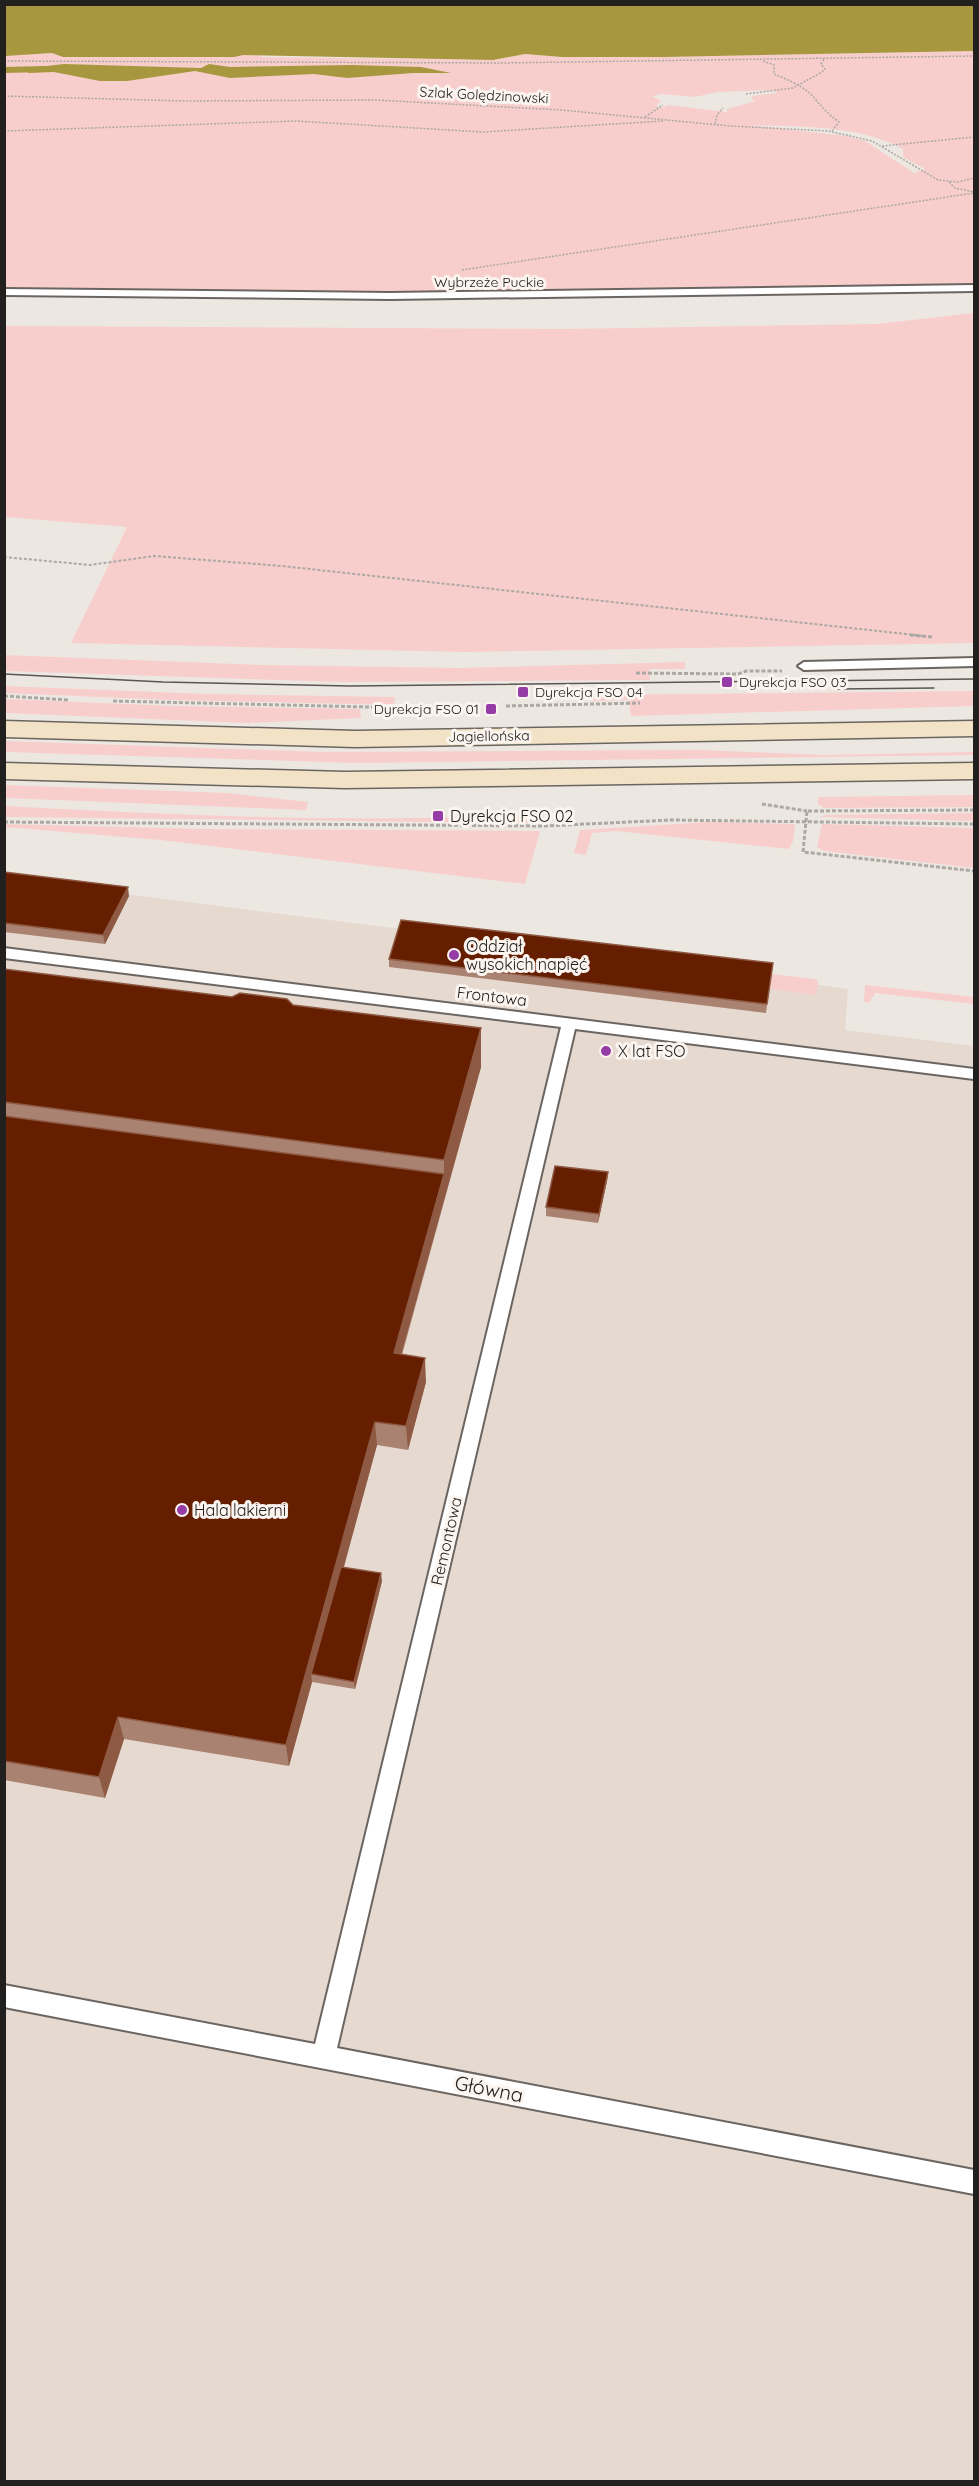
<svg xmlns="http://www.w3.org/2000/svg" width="979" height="2486" font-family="Quicksand,sans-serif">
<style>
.built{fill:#e6d9cf}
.green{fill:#f8cecc;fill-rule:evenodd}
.water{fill:#a7983f}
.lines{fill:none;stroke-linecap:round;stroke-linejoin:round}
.stream{stroke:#a7983f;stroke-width:6}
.lane-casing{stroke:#6b6561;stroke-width:4}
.secondary-casing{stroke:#6b6561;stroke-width:3}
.path-far2{stroke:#aca8a4;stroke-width:1.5;stroke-dasharray:2 1.5;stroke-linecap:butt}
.path-far1{stroke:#aca8a4;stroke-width:2;stroke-dasharray:3 2;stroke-linecap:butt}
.path{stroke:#aca8a4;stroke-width:3;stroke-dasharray:4 2;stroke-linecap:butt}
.lane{fill:#fff;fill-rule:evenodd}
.secondary{fill:#f3e3c6;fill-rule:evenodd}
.tram{stroke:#5a5654;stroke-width:1.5}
.wall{fill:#aa8271}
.shaded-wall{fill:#8e5a44}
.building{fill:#661e00;stroke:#8e5a44;stroke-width:1.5}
.poi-dot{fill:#963ca6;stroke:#fbf4ef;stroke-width:2}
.labels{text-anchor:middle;stroke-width:6;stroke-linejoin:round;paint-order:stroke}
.far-street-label{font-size:14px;fill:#22201e;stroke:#fbf4ef}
.far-poi-label{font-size:14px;fill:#22201e;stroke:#fbf4ef;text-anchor:start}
.poi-label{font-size:16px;fill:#22201e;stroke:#fbf4ef;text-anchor:start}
.street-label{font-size:16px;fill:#22201e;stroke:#fbf4ef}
.near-street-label{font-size:20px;fill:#22201e;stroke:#fbf4ef}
</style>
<rect width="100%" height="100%" fill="#ede7e2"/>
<polygon class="built" points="5,879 584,952 848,989 845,1030 974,1046 974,2481 5,2482"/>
<g class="green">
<path d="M255,50L262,57L493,60L525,54L562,57H664L974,51V284L393,292L5,288L4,53ZM773,90L777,93L752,96V100L756,101L727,109V112L668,105L661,108L656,106L661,101L652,96L662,94L695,97L717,92ZM749,125C800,127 857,124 903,149V157L925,169L914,173L865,141L846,136Z"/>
<polygon points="974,313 974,643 466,652 71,643 127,527 5,517 5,326 564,329 876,324"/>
<polygon points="4,655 261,665 461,668 685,662 685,669 649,669 650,680 342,682 5,671"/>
<polygon points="4,686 207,694 395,697 394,705 171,700 5,693"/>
<polygon points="974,691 974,706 631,716 629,700 593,701 593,695"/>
<polygon points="4,699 174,706 360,709 361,718 248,723 5,713"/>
<polygon points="5,741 325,752 699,750 824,755 974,752 974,755 357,763 5,752"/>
<polygon points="5,785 227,793 308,802 306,810 5,798"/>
<polygon points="974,795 974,807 824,808 818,804 818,797"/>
<path d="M4,806C183,815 366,825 544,813L543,823L5,817Z"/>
<polygon points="974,813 974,821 820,817 825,815"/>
<polygon points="708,822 795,824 793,841 789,849 616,831 592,833 586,855 574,853 580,830"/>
<polygon points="5,824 207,829 540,831 525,884 160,840 5,827"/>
<polygon points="822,824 974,828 974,868 824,851 817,847"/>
<polygon points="771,974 815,979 818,981 816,995 769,989"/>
<polygon points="865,985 974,997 974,1004 875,993 869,1003 864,1001"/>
</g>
<g class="water">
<polygon points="974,4 974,51 664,57 562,57 525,54 493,60 243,55 234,57 63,57 52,53 5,56 5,5"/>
<polygon points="64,64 201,68 209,64 230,67 352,65 421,67 451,73 413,73 347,78 314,74 230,78 195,71 127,81 100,81 54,72 28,73 30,68"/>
</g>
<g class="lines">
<polyline class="stream" points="4,70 44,69"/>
<g class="lane-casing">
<g id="lane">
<polygon points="974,285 974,291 390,299 4,295 4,289 390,293"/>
<polygon points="974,658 974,666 804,670 798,666 804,662"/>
<polygon points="4,948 974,1069 974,1079 575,1029 337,2048 974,2170 974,2194 4,2007 4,1985 315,2044 561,1027 4,958"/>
</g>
</g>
<g class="secondary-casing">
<g id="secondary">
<polygon points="4,721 355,731 974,721 974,736 355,747 4,737"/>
<polygon points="4,763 345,772 974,763 974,779 345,788 4,779"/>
</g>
</g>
<g class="path-far2">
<polyline points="4,61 502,63 974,56"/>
<path d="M763,61L774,65V74C788,80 805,86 815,99C823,108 828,114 839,122L832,131"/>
<polyline points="746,94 793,88 822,72 825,69 821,64 824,59"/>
<polyline points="4,96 184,101 375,100 561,110 730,126 828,131 872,141 938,180 958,182 974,178"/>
<polyline points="645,117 663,105"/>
<polyline points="715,124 717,115 723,108"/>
<polyline points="4,131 296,121 483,132 663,121"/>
<polyline points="882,146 974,137"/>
<polyline points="949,182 955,188 974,192"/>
<polyline points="462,270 974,193"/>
</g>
<polyline class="path-far1" points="4,557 90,565 154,556 282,566 924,636"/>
<g class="path">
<polyline points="910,635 932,637"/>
<polyline points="636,673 738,674 746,671 782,671"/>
<polyline points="4,696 69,700"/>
<polyline points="113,701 411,708"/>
<polyline points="506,706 640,703"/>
<polyline points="762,804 807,811"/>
<polyline points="974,810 807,811 803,852 974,871"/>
<polyline points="4,822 544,826 671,820 974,824"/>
</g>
<use href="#lane" class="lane"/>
<use href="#secondary" class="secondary"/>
<g class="tram">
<polyline points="4,674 163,682 350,686 974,679"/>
<polyline points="838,689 934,688"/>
</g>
</g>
<g class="wall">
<polygon points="4,872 129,896 105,944 4,932"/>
<polygon points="389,959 773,963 766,1013 389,967"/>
<polygon points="4,969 481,1028 481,1067 402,1355 426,1382 408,1450 377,1445 344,1567 382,1581 355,1689 312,1682 289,1766 124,1739 105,1798 4,1780"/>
<polygon points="608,1172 607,1181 598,1223 546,1216 546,1207"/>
</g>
<g class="shaded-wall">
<polygon points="128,887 129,896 105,944 103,935"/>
<polygon points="481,1028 481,1067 395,1377 394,1353 444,1174 444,1160"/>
<polygon points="608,1172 607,1181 598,1223 599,1214"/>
<polygon points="425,1358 426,1382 408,1450 406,1426"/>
<polygon points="375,1422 377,1445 314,1675 311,1674 312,1682 289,1766 286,1745"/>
<polygon points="381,1573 382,1581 355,1689 354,1682"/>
<polygon points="118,1717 124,1739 105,1798 99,1777"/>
</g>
<g class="building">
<polygon points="4,872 128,887 103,935 4,923"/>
<polygon points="401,920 773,963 767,1004 389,959"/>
<polygon points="4,969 232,997 240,993 287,999 293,1005 481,1028 444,1160 4,1102"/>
<polygon points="4,1116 444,1174 394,1353 425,1358 406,1426 375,1422 286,1745 118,1717 99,1777 4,1761"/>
<polygon points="555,1166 608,1172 599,1214 546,1207"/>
<polygon points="341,1567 381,1573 354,1682 311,1674"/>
</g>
<g class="poi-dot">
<rect x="721" y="676" width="12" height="12" rx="3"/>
<rect x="517" y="686" width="12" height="12" rx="3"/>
<rect x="485" y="703" width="12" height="12" rx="3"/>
<rect x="432" y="810" width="12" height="12" rx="3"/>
<circle cx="454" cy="955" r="6"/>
<circle cx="606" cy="1051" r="6"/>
<circle cx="182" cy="1510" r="6"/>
</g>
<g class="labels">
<g class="far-street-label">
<text transform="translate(484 95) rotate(3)" y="5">Szlak Golędzinowski</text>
<text x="489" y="287">Wybrzeże Puckie</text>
<text transform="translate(489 736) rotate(-1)" y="5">Jagiellońska</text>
</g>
<g class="far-poi-label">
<text x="739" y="687">Dyrekcja FSO 03</text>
<text x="535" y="697">Dyrekcja FSO 04</text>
<text x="479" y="714" text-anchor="end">Dyrekcja FSO 01</text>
</g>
<g class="poi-label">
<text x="450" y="822">Dyrekcja FSO 02</text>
<text x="466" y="952">Oddział<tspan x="466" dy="18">wysokich napięć</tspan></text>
<text x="618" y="1057">X lat FSO</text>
<text x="194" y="1516">Hala lakierni</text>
</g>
<g class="street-label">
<text transform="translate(492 996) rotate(7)" y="6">Frontowa</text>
<text transform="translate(446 1541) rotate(-77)" y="6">Remontowa</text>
</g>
<g class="near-street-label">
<text transform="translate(489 2089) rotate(11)" y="7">Główna</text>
</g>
</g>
<rect width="979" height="2486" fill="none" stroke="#22201e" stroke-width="12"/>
</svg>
